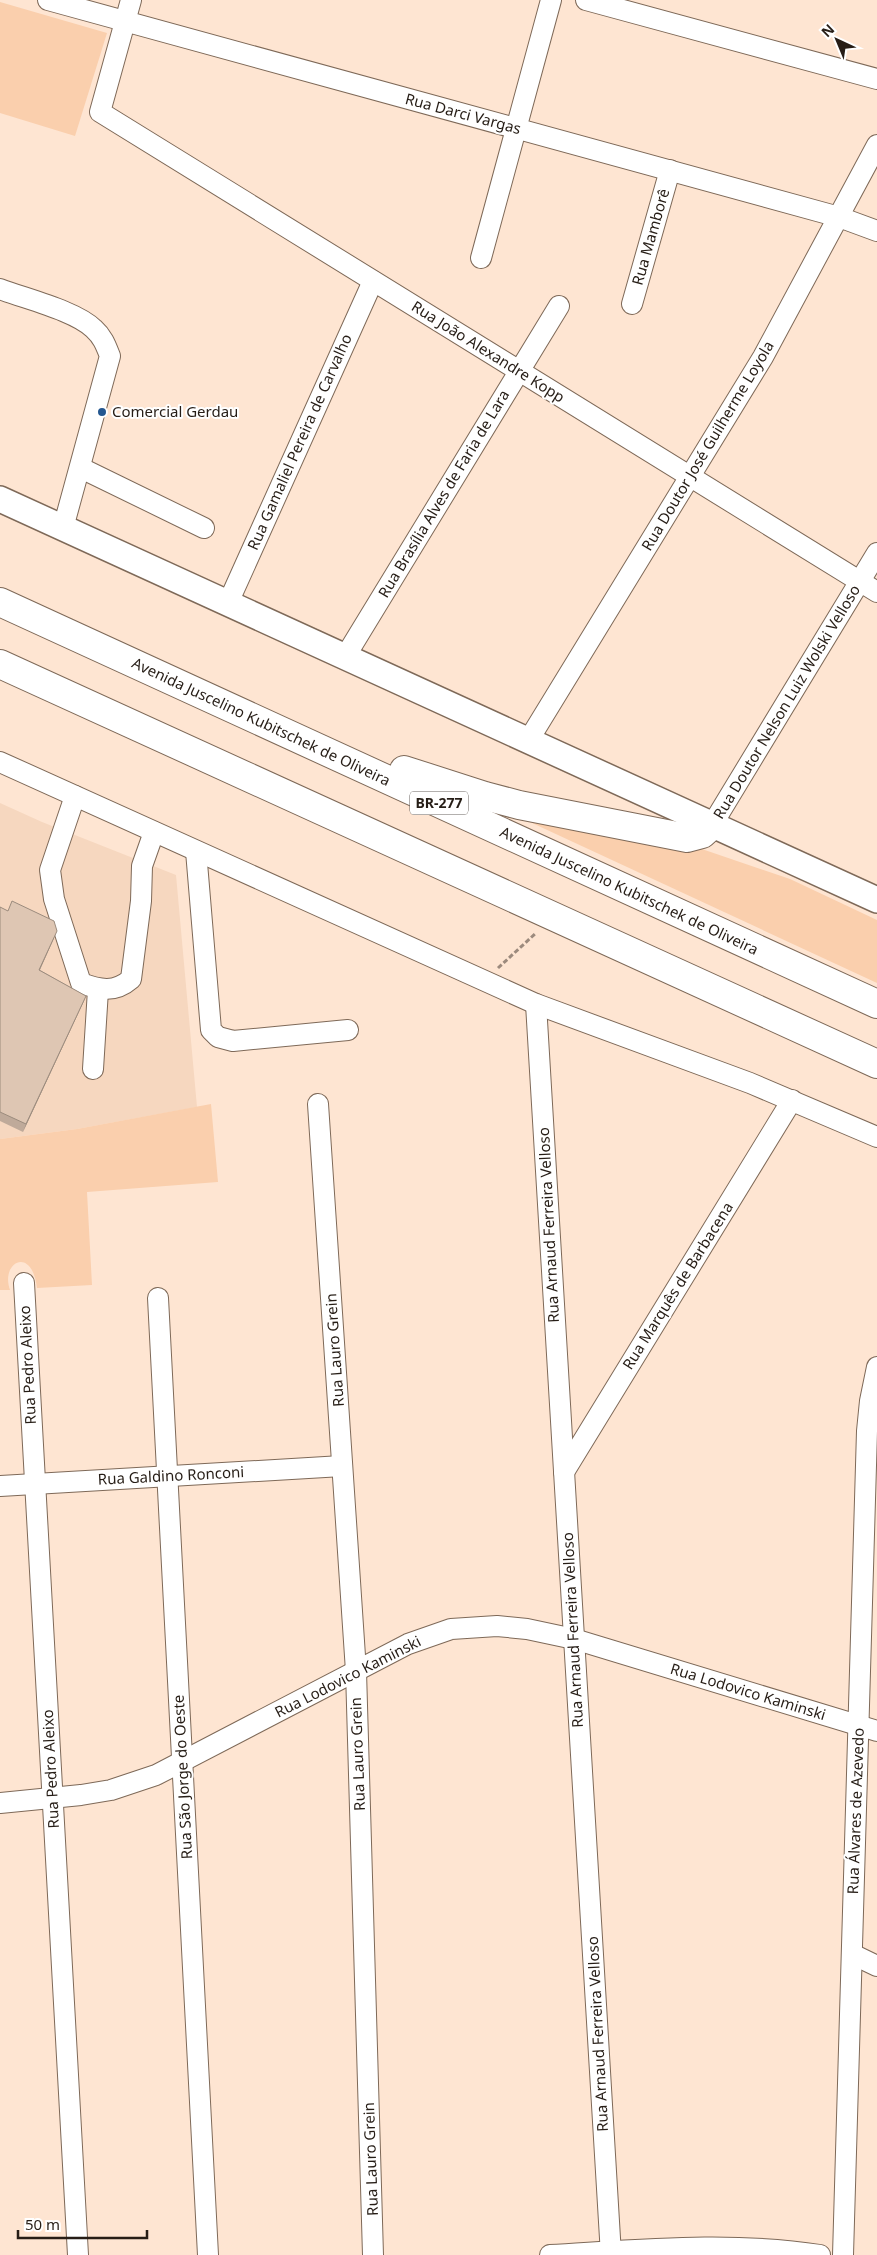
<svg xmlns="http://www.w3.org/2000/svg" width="877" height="2255" font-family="'Noto Sans',sans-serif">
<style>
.built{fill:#f6d7bf}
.green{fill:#facfad}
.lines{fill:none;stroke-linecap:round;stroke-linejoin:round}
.minor-casing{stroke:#7e6958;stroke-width:22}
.major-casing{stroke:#7e6958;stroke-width:28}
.highway-casing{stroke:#7e6958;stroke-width:30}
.path{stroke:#9c8a7d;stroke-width:3;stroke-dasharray:5 2.5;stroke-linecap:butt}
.minor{stroke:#fff;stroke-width:20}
.major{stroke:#fff;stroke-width:25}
.highway{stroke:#fff;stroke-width:28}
.wall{fill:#bfaa9a}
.shaded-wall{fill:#9b8b7d}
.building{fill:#dec6b3;stroke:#9b8b7d}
.poi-dot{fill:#245790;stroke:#fff;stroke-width:2}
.labels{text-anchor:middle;stroke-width:4;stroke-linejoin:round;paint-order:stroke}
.shield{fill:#fff;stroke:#67615c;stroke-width:1}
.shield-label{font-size:14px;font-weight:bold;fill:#261d16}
.street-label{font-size:15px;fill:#261d16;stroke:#fff}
.poi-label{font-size:15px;fill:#261d16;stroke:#fff;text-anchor:start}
</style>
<rect width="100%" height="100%" fill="#fee5d2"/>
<polygon class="built" points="0,803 42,822 176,875 197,1107 77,1129 0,1139"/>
<g class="green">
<polygon points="0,2 107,33 75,136 0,113"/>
<polygon points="517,816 696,847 790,879 877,920 877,983"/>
<path d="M211,1104L218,1182L87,1192L92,1285L37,1288C32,1245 0,1262 10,1290H0V1139L77,1129Z"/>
</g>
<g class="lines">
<g class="minor-casing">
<g id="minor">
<polyline points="48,0 839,217 877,231"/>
<polyline points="131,0 100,112 877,592"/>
<polyline points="586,0 877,79"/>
<polyline points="481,258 551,0"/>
<path d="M0,289C26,299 76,311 94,329C103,337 106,346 110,356L63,528"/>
<polyline points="632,304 670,170"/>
<polyline points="81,468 204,528"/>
<polyline points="228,603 373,281"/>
<polyline points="345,657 559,306"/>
<polyline points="528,741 763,357 877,145"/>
<polyline points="0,762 536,1004 750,1083 877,1137"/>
<path d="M75,796L50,870L54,899L81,983C100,990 115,993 131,979L141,901L142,866L154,832"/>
<polyline points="712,825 877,553"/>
<polyline points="196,851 211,1030 218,1037 233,1041 348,1030"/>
<polyline points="536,1004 611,2255"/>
<polyline points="93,1069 98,990"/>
<polyline points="318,1104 356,1671 373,2255"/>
<polyline points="24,1283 78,2255"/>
<polyline points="158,1298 208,2255"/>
<polyline points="564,1472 792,1100"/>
<polyline points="0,1486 342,1466"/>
<polyline points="0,1803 81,1795 111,1790 156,1775 408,1644 451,1629 497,1626 527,1629 574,1639 877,1731"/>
<polyline points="852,1954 877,1966"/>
<path d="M550,2255C639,2250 731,2241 820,2255"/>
<polyline points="843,2255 867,1431 870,1401 877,1367"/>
</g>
</g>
<g class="major-casing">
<polyline id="major" points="0,499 877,900"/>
</g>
<g class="highway-casing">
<g id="highway">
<polyline points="0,602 877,1004"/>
<polyline points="0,664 877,1064"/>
<polyline points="404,770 485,796 519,805 687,838 702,834 712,825"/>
</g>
</g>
<polyline class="path" points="498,968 536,933"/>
<use href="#minor" class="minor"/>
<use href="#major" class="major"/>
<use href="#highway" class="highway"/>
</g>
<polygon class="wall" points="0,907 54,938 40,970 86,996 83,1003 23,1132 0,1121"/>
<g class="shaded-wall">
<polygon points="57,931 54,938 36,978 39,970"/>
<polygon points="86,996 83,1003 23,1132 26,1124"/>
</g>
<polygon class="building" points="12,901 54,921 57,931 39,970 86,996 26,1124 0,1112 0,907 8,911"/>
<circle class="poi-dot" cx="102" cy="412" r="5"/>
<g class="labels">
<rect class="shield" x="410" y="791.5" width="58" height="23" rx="4"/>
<g class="shield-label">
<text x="439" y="808">BR-277</text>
</g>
<g class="street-label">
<text transform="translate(463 114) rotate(15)" y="5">Rua Darci Vargas</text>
<text transform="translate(651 237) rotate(-74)" y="5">Rua Mamborê</text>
<text transform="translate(488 352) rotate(32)" y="5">Rua João Alexandre Kopp</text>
<text transform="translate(300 442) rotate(-66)" y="5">Rua Gamaliel Pereira de Carvalho</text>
<text transform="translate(708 446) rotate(-59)" y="5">Rua Doutor José Guilherme Loyola</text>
<text transform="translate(444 494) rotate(-59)" y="5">Rua Brasília Alves de Faria de Lara</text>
<text transform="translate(787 702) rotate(-59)" y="5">Rua Doutor Nelson Luiz Wolski Velloso</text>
<text transform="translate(261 722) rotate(25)" y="5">Avenida Juscelino Kubitschek de Oliveira</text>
<text transform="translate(629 891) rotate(25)" y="5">Avenida Juscelino Kubitschek de Oliveira</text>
<text transform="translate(549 1225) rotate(-93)" y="5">Rua Arnaud Ferreira Velloso</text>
<text transform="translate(678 1286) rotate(-58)" y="5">Rua Marquês de Barbacena</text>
<text transform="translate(335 1350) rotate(-94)" y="5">Rua Lauro Grein</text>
<text transform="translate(28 1365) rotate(-93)" y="5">Rua Pedro Aleixo</text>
<text transform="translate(171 1476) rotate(-3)" y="5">Rua Galdino Ronconi</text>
<text transform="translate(573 1630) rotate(-93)" y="5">Rua Arnaud Ferreira Velloso</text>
<text transform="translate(348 1677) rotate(-27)" y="5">Rua Lodovico Kaminski</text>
<text transform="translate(748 1692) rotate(17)" y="5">Rua Lodovico Kaminski</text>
<text transform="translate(358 1754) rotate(-92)" y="5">Rua Lauro Grein</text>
<text transform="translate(51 1769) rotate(-93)" y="5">Rua Pedro Aleixo</text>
<text transform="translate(183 1777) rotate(-93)" y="5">Rua São Jorge do Oeste</text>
<text transform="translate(856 1811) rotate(-88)" y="5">Rua Álvares de Azevedo</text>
<text transform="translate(598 2034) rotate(-93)" y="5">Rua Arnaud Ferreira Velloso</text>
<text transform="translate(371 2159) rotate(-92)" y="5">Rua Lauro Grein</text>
</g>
<g class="poi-label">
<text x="112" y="417">Comercial Gerdau</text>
</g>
</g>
<g transform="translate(837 40) rotate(316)" stroke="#ffffff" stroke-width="4" paint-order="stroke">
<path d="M0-4L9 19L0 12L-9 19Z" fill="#261d16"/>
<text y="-8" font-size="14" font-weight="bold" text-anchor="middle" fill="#261d16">N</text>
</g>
<path d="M18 2230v8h129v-8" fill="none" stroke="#261d16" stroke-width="2.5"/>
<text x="25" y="2230" font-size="15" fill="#261d16" stroke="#ffffff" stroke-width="4" paint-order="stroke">50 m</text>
</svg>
